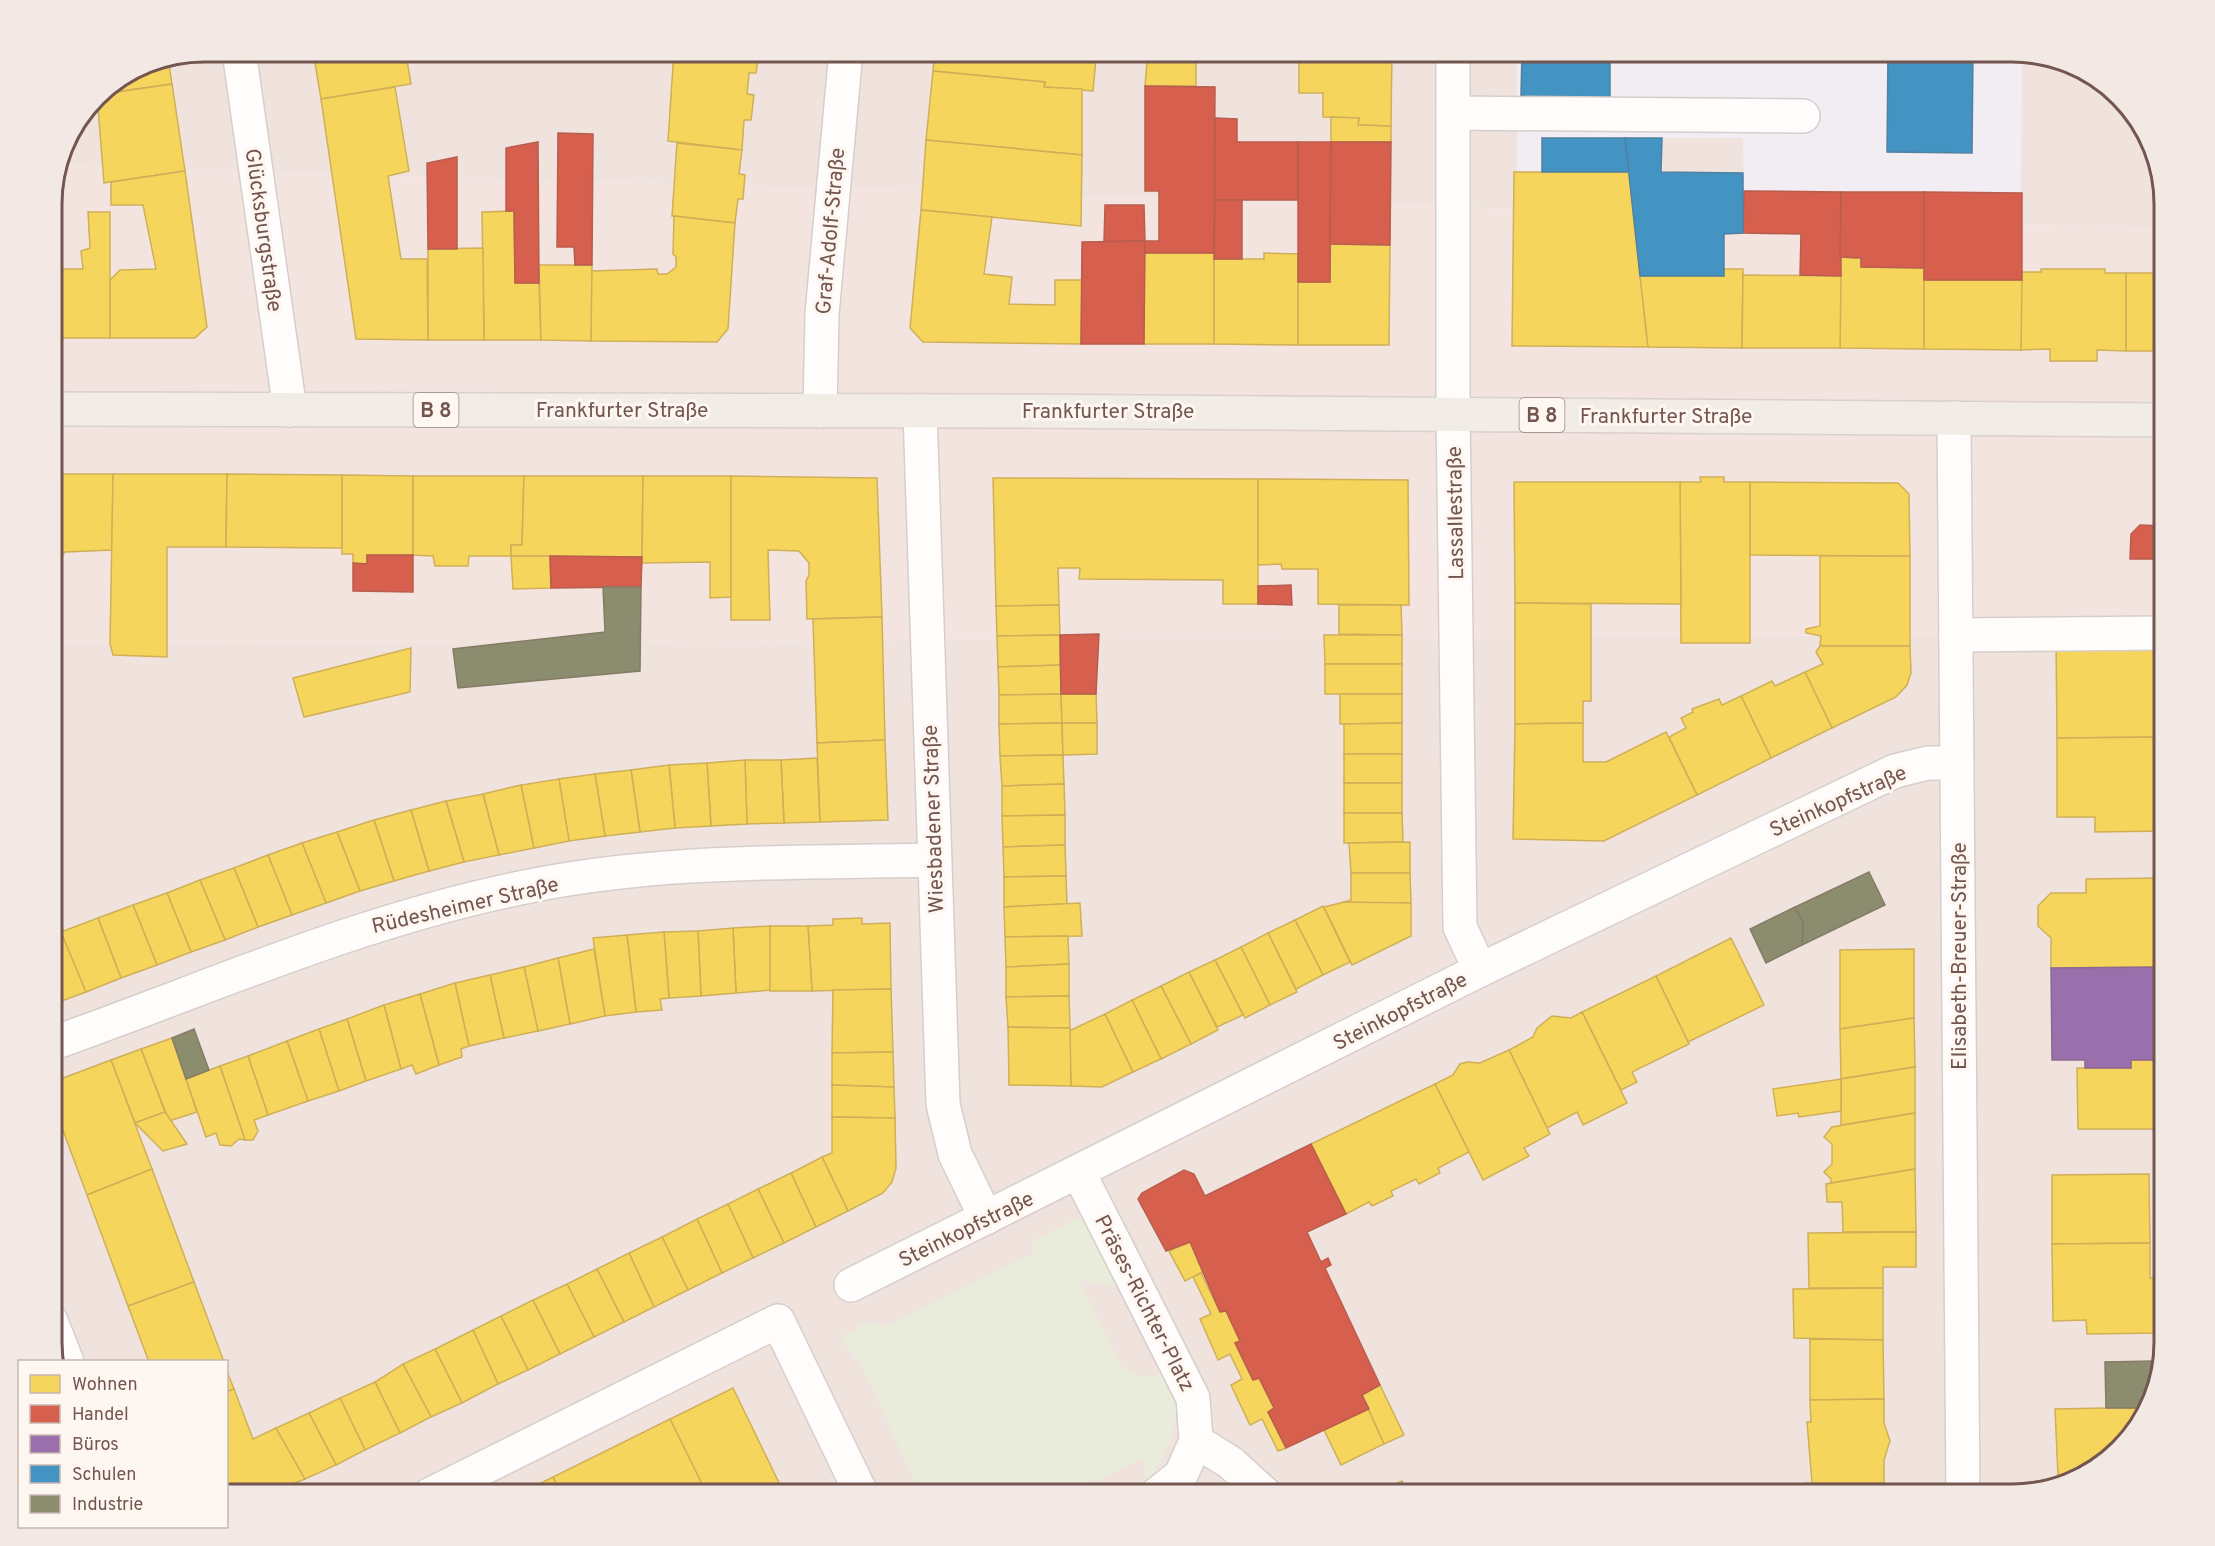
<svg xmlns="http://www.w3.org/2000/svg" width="2215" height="1546" font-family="Overpass,sans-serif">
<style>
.residential{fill:#f0e3dd}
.commercial{fill:#f4e4e0}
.education{fill:#f2ecf3}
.green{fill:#e9ecda}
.homes{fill:#f6d55c;stroke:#cfaf58;stroke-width:1.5}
.shops{fill:#d6604d;stroke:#b95d4e;stroke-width:1.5}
.offices{fill:#9970ab;stroke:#8e6890;stroke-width:1.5}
.schools{fill:#4393c3;stroke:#5281a0;stroke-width:1.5}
.industry{fill:#8c8c6e;stroke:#857c65;stroke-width:1.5}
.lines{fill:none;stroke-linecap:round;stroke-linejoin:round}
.minor-casing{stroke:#d6ceca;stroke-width:36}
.major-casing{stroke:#d9cfcc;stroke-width:36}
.minor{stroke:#fefdfc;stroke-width:33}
.major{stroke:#f2ece7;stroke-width:33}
.labels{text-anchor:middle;stroke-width:6;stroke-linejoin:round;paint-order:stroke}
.shield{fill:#fef6f1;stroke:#9d8680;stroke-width:1.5}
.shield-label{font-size:20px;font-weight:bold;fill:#745650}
.street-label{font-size:21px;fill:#745650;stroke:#fef6f1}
.rim{fill:none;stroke:#745650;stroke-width:3}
</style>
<rect width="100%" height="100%" fill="#f8f2ee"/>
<g class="residential">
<polygon points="204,51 2011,51 2096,77 2144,128 2164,203 2164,228 58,166 63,145 96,96 146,63"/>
<polygon points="2164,634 2164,1343 2138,1427 2087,1475 2012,1495 227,1495 226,1362 54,1361 51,1352 51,650 66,644"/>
</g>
<polygon class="commercial" points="58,166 2164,228 2164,634 66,644 51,650 51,194"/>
<polygon class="education" points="1500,51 2011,51 2022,54 2021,192 1744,190 1743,138 1542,138 1541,172 1517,172 1517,65"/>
<path class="green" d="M1088,1214L1127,1289L1079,1279L1121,1365L1140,1378L1171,1372C1184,1417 1172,1451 1143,1486L1146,1457L1066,1495H921L863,1368L841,1338L866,1322L885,1326L1032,1254V1241Z"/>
<g class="homes">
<polygon points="313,51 395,51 395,54 406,55 411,84 321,99"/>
<polygon points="674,51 759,51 756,73 749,73 747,94 754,95 751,120 744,120 742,150 668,141"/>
<polygon points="935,51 1014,51 1013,59 1020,60 1039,54 1096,59 1093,91 1044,87 1045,82 933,71"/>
<polygon points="1148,51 1196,51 1196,86 1145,86"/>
<polygon points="1299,51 1392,51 1391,126 1358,125 1359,118 1323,117 1323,93 1299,93"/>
<polygon points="168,58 172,84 99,94 146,63"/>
<polygon points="933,71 1045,82 1044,87 1082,89 1082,155 926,140"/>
<polygon points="172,84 185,171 104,183 97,95"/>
<polygon points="395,87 409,171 388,176 401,259 427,259 428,340 356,339 321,99"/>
<polygon points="1331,117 1359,118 1358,125 1391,126 1391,142 1331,142"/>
<polygon points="926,140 1082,155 1081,226 921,210"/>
<polygon points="677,143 742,150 739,174 745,175 743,199 738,199 735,223 672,216"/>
<polygon points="185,171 207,327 195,338 110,338 110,280 120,270 156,269 143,205 111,205 111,182"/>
<polygon points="1514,172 1629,172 1648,347 1512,346"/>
<polygon points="921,210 992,217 984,274 1012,277 1009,304 1055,305 1055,280 1082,280 1081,344 923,342 910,328"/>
<polygon points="514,211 515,283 539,283 541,340 484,340 482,212"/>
<polygon points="88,212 110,212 110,338 51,338 51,269 83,269 81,251 90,248"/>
<polygon points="674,216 735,223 728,329 717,342 591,341 591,271 657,269 658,274 667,274 676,267 676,257 673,254"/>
<polygon points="1330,244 1390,245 1389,345 1298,345 1298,282 1330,282"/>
<polygon points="483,248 484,340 428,340 428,249"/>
<rect x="1144" y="253" width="70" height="91"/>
<polygon points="1264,253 1298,254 1298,345 1214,344 1214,259 1264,259"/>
<polygon points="1840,257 1861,258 1861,267 1924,268 1924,349 1840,348"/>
<polygon points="539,265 592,265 591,341 541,340"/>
<polygon points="1724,269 1743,269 1742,348 1648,347 1640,276 1724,276"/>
<polygon points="2041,269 2105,269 2105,273 2126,273 2126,351 2097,350 2097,361 2050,361 2050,349 2021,350 2021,272 2041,272"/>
<rect x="2126" y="273" width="38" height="78"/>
<polygon points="1743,275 1841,276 1840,348 1742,348"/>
<polygon points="1924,280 2022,280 2021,350 1924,349"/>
<polygon points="51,474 113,474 112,550 65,552 51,568"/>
<polygon points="113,474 227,474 226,547 167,547 167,657 113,655 110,644"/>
<polygon points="227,474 342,475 342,548 226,547"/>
<polygon points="342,475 413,476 413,555 367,555 367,564 353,563 353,554 342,554"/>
<polygon points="413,476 524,476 522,545 511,545 511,556 469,556 468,566 435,566 433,556 413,555"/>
<polygon points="524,476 643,476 642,557 511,556 511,545 522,545"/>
<polygon points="643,476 731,476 731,597 710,598 710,562 642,563"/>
<polygon points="731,476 877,478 882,617 807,619 806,581 809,575 809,563 799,551 768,550 770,620 731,620"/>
<polygon points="1700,477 1724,477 1724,482 1750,482 1750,643 1681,643 1680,482 1701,482"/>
<polygon points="993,478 1258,479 1258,604 1223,604 1223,580 1079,579 1080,568 1058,568 1059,605 996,606"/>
<polygon points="1258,479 1408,480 1409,605 1318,604 1318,569 1282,569 1281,564 1258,565"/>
<polygon points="1514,482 1680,482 1681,604 1515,603"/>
<polygon points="1750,482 1898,483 1909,494 1910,556 1750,555"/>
<polygon points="511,556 550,556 551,588 513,589"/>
<polygon points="1820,556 1910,556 1910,646 1820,646 1821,636 1806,633 1806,629 1820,626"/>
<polygon points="1515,603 1591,604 1591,701 1583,701 1583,723 1515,724"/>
<polygon points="1059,605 1060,635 997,636 996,606"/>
<polygon points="1339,605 1401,605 1402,635 1339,634"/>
<polygon points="882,617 885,740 817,743 813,619"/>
<polygon points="1060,635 1060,665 998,667 997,636"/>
<polygon points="1324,635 1402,635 1402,664 1325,664"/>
<polygon points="2056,639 2164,640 2164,737 2057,738"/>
<polygon points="1820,646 1910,646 1911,673 1907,685 1896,697 1832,728 1805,672 1823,664 1816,652"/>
<polygon points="411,648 410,692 304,717 293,678"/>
<rect x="1325" y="664" width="77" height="30"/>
<polygon points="1060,665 1061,694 999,695 998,667"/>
<polygon points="1805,672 1832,728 1771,758 1741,696 1772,681 1775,686"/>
<polygon points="1061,694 1062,723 999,724 999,695"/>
<polygon points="1061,694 1096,694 1097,723 1062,723"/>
<polygon points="1340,694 1402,694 1402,723 1340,724"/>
<polygon points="1741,696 1771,758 1697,795 1669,737 1686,728 1681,718 1693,712 1692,709 1719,699 1722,705"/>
<polygon points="1062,723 1063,755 1000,756 999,724"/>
<polygon points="1062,723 1097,723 1097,754 1063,755"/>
<polygon points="1402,723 1402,754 1344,754 1344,724"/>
<polygon points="1583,723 1583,762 1606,762 1666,732 1697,795 1604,841 1513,839 1515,724"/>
<polygon points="2164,737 2164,831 2095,832 2095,817 2057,817 2057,738"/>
<polygon points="885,740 888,820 820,822 817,743"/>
<rect x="1344" y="754" width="58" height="29"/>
<polygon points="1063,755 1064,784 1002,786 1000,756"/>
<polygon points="817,758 820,822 784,823 781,760"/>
<polygon points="745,760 781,760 784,823 747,824"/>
<polygon points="745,760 747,824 711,826 707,763"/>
<polygon points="707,763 711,826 675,828 669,765"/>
<polygon points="669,765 675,828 640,832 631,770"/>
<polygon points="631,770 640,832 605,836 595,774"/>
<polygon points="595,774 605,836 569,841 559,779"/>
<polygon points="559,779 569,841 534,848 521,785"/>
<rect x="1344" y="783" width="58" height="30"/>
<polygon points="1064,784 1065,815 1002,816 1002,786"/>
<polygon points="521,785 534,848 499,855 483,794"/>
<polygon points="483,794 499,855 464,862 446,801"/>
<polygon points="446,801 464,862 429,871 411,810"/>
<polygon points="411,810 429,871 394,881 374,820"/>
<polygon points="1344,813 1402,813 1403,842 1344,843"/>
<polygon points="1065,815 1065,845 1003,847 1002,816"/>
<polygon points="374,820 394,881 360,891 337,832"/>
<polygon points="337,832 360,891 326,903 302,843"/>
<polygon points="1410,842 1410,873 1351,873 1349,843"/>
<polygon points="302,843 326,903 292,915 268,855"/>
<polygon points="1065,845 1066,876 1004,877 1003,847"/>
<polygon points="268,855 292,915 258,927 234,868"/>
<polygon points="234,868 258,927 225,940 200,880"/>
<polygon points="1351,873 1410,873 1411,903 1346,903 1344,902 1351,900"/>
<polygon points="1066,876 1067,904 1004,907 1004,877"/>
<polygon points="2164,878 2164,967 2051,968 2051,938 2038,926 2038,906 2051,893 2086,893 2086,879"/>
<polygon points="200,880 225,940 191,952 167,893"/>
<polygon points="167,893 191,952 157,965 133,905"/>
<polygon points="51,899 86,992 51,1005"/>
<polygon points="1344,902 1411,903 1411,936 1352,965 1324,907"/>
<polygon points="1080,903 1082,936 1005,937 1004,907"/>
<polygon points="133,905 157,965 121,978 98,918"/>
<polygon points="1323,906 1350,962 1323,975 1295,920"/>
<polygon points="98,918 121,978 86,992 61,932"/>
<polygon points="862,918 862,924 890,923 891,989 812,991 808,926 833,925 833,919"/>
<polygon points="1295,920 1323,975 1296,989 1268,933"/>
<polygon points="770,926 772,990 736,993 733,928"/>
<polygon points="770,926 808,926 812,991 770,991"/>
<polygon points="733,928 736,993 701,996 698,931"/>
<polygon points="698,931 701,996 669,998 664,932"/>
<polygon points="664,932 669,998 660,999 662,1010 636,1012 627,935"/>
<polygon points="1268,933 1297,992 1270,1005 1241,947"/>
<polygon points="627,935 636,1012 605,1016 593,938"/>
<polygon points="1068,936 1069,964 1006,967 1005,937"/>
<polygon points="1731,938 1764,1005 1688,1042 1656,976"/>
<polygon points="1241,947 1270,1005 1245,1018 1215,960"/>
<polygon points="594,949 605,1016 570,1024 558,958"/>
<polygon points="1914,949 1914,1018 1840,1029 1840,950"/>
<polygon points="558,958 570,1024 538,1031 524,967"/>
<polygon points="1215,960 1243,1015 1217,1027 1189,972"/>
<polygon points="1069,964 1069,996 1006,997 1006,967"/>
<polygon points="524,967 538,1031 504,1038 490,975"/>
<polygon points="1189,972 1218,1030 1191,1044 1161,986"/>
<polygon points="490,975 504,1038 469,1046 455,983"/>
<polygon points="1656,976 1689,1044 1632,1072 1637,1082 1621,1090 1582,1012"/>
<polygon points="455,983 469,1046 461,1049 462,1057 439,1065 420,994"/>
<polygon points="1161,986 1191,1044 1161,1059 1132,1000"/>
<polygon points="891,989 893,1052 832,1053 833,990"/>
<polygon points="420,994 439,1065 416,1074 412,1065 401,1069 384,1005"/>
<polygon points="1069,996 1070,1028 1008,1027 1006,997"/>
<polygon points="1132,1000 1161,1059 1133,1072 1105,1014"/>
<polygon points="384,1005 401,1069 366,1081 347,1019"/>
<polygon points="1582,1012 1627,1103 1583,1125 1577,1112 1547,1128 1509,1050 1533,1037 1537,1028 1552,1016 1571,1018"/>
<polygon points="1105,1014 1133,1072 1102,1087 1071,1086 1069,1031"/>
<polygon points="1914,1018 1915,1067 1841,1079 1840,1029"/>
<polygon points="347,1019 366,1081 339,1091 319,1029"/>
<polygon points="1008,1027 1070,1028 1071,1086 1009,1085"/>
<polygon points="319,1029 339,1091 308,1101 287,1041"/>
<polygon points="172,1038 197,1112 169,1121 141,1049"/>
<polygon points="287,1041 308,1101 268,1115 248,1056"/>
<polygon points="141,1049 165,1112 135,1123 111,1060"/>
<polygon points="1509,1050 1550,1134 1524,1148 1529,1156 1483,1180 1435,1084 1453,1075 1460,1064 1467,1062 1480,1063"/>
<polygon points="893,1052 894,1087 832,1085 832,1053"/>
<polygon points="248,1056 268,1115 254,1120 258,1131 253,1140 245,1140 220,1066"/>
<polygon points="111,1060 152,1169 87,1195 51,1098 51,1088 58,1080"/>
<polygon points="2131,1060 2164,1060 2164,1129 2078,1129 2077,1068 2131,1068"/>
<polygon points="220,1066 245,1140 239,1139 231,1146 220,1145 216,1133 206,1137 186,1079"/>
<polygon points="1915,1067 1915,1113 1841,1125 1841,1079"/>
<polygon points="1841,1079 1841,1111 1799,1117 1798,1113 1777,1116 1773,1089"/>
<polygon points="1435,1084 1469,1152 1438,1168 1440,1173 1419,1184 1416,1179 1391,1191 1393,1196 1372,1206 1369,1202 1346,1214 1311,1144"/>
<polygon points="832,1085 894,1087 895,1118 832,1117"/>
<polygon points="165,1112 187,1144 163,1151 135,1123"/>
<polygon points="1915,1113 1915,1169 1831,1183 1831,1179 1824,1172 1832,1164 1832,1144 1824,1137 1832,1127"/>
<polygon points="832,1117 895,1118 896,1168 892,1182 883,1193 848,1211 822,1157 832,1153"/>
<polygon points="822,1157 848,1211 816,1227 791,1173"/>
<polygon points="152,1169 194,1282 128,1306 87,1195"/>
<polygon points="1915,1169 1916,1232 1843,1232 1842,1202 1827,1202 1826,1184"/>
<polygon points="791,1173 816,1227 784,1243 758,1189"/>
<polygon points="2149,1174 2150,1243 2052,1244 2052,1175"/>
<polygon points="758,1189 784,1243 753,1258 728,1204"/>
<polygon points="728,1204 753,1258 722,1273 697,1219"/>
<polygon points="697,1219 722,1273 688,1290 662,1237"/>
<polygon points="1916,1232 1916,1267 1883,1267 1883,1288 1809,1288 1808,1233"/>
<polygon points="662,1237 688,1290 654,1307 629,1253"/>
<polygon points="1190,1242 1204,1271 1185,1281 1169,1251"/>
<polygon points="2150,1243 2150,1278 2164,1277 2164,1333 2087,1334 2086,1320 2053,1321 2052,1244"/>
<polygon points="629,1253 654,1307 624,1322 597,1269"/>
<polygon points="597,1269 624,1322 594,1337 567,1284"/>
<polygon points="1201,1273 1220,1312 1226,1311 1240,1341 1235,1343 1253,1380 1259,1378 1274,1408 1268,1412 1286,1448 1278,1451 1262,1419 1250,1425 1231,1385 1242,1379 1230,1354 1218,1360 1200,1319 1211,1314 1193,1277"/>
<polygon points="194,1282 224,1362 149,1362 128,1306"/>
<polygon points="567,1284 594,1337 560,1354 533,1300"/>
<polygon points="1883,1288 1883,1340 1794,1338 1793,1289"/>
<polygon points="533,1300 560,1354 528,1370 501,1316"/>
<polygon points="501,1316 528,1370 498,1384 473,1330"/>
<polygon points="473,1330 498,1384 462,1403 435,1349"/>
<polygon points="1810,1339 1883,1340 1884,1399 1810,1400"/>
<polygon points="435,1349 462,1403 431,1417 403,1364"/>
<polygon points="403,1364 431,1417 400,1433 375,1382"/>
<polygon points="226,1369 234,1389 226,1392"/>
<polygon points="375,1382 400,1433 365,1450 340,1398"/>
<polygon points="1380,1385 1404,1435 1384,1444 1362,1395"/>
<polygon points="733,1388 785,1495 707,1495 670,1419"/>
<polygon points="234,1389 253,1439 276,1428 305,1479 264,1495 226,1495 226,1392"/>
<polygon points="340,1398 365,1450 336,1465 309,1413"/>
<polygon points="1884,1399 1884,1423 1890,1441 1884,1460 1884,1483 1812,1483 1807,1422 1811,1422 1810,1400"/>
<polygon points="2106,1408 2144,1408 2138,1427 2087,1475 2058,1476 2055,1409"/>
<polygon points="1368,1409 1384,1444 1341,1465 1324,1430"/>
<polygon points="309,1413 336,1465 305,1479 276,1428"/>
<polygon points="670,1419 701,1482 693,1487 692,1495 561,1495 553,1477"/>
<polygon points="553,1477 561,1495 517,1495"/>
<polygon points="1402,1481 1409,1495 1372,1495"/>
<rect x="1805" y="1483" width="79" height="12"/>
</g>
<g class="shops">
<polygon points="1145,86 1215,87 1214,253 1144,253 1145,241 1159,241 1159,191 1145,191"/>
<polygon points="1215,118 1237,119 1237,142 1298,142 1298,200 1215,200"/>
<polygon points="558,133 593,134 592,265 575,265 574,247 557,247"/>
<polygon points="538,142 539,283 515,283 514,211 506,211 506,148"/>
<polygon points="1298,142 1331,142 1330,282 1298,282"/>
<polygon points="1331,142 1391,142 1390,245 1330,244"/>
<polygon points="457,157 457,249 428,249 427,163"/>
<polygon points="1744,191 1841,192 1841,276 1800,275 1801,234 1743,233"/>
<polygon points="1841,192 1924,192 1924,268 1861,267 1861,258 1840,257"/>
<polygon points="1924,192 2022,193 2022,280 1924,280"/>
<polygon points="1215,200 1242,200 1242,259 1214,259"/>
<polygon points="1105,205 1144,205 1145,241 1104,242"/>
<polygon points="1145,241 1144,344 1081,344 1082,242"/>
<polygon points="2140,525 2164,526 2164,628 2158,628 2159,559 2130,559 2131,534"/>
<polygon points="367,555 413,555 413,592 353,591 353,563 367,564"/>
<polygon points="550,556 642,557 641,587 551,588"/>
<polygon points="1291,585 1292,605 1258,604 1258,586"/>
<polygon points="1099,634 1096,694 1061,694 1060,635"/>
<polygon points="1311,1144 1346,1214 1307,1232 1321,1262 1328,1258 1331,1265 1325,1268 1380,1385 1362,1395 1369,1409 1286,1448 1268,1412 1274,1408 1259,1378 1253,1380 1235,1343 1240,1341 1226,1311 1220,1312 1190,1242 1166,1251 1138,1199 1142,1193 1184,1170 1194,1174 1205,1196"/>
</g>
<polygon class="offices" points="2164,967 2164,1060 2131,1060 2131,1068 2085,1068 2085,1060 2052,1060 2051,968"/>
<g class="schools">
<polygon points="1522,51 1610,51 1610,97 1521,96"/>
<polygon points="1888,51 1973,51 1972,153 1887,152"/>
<polygon points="1542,138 1625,138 1629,172 1542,172"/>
<polygon points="1625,138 1662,138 1661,172 1743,173 1743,233 1724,234 1724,276 1640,276"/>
</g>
<g class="industry">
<polygon points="603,587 641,587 640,671 458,688 453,649 605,632"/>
<polygon points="1869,872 1885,905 1802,945 1803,923 1795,907"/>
<polygon points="1795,907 1803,923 1802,945 1766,963 1750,929"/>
<polygon points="194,1029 209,1070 186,1079 172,1038"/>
<polygon points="2153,1361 2153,1377 2144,1408 2106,1408 2105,1362"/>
</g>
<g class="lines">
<g class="minor-casing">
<g id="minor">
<polyline points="239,51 290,410"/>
<polyline points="1453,51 1453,414 1460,927 1480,970"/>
<polyline points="1453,113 1803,116"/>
<polyline points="820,411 822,314 846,51"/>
<polyline points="920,411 943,1104 955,1154 986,1218"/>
<polyline points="1954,418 1963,1495"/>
<polyline points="1956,635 2161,633"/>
<path d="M51,1044C206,989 358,921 520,888C656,859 796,863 934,860"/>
<polyline points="1079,1173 1193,1398 1196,1441 1181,1475 1156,1495"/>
<polyline points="851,1285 1480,970 1895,771 1928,763 1957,763"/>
<polyline points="51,1321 67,1362"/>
<polyline points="1196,1441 1231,1463 1266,1495"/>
<polyline points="429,1495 778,1321 862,1495"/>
</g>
</g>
<g class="major-casing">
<polyline id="major" points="51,409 1014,411 2164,420"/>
</g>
<use href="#minor" class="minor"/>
<use href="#major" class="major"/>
</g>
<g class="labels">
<g class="shield">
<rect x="413.5" y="393" width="45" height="34" rx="4.5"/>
<rect x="1519.5" y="398" width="45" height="34" rx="4.5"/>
</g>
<g class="shield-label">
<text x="436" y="417">B 8</text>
<text x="1542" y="422">B 8</text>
</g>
<g class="street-label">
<text transform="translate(264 230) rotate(82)" y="7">Glücksburgstraße</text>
<text transform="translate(830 231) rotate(-85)" y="7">Graf-Adolf-Straße</text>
<text x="622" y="417">Frankfurter Straße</text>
<text x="1108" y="418">Frankfurter Straße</text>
<text x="1666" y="423">Frankfurter Straße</text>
<text transform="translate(1455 513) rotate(-91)" y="7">Lassallestraße</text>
<text transform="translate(1838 801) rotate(-24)" y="7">Steinkopfstraße</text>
<text transform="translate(933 819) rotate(-92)" y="7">Wiesbadener Straße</text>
<text transform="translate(465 905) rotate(-13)" y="7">Rüdesheimer Straße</text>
<text transform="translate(1959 956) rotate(-90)" y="7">Elisabeth-Breuer-Straße</text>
<text transform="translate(1400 1011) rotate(-27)" y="7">Steinkopfstraße</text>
<text transform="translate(966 1229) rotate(-26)" y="7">Steinkopfstraße</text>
<text transform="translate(1145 1303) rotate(63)" y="7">Präses-Richter-Platz</text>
</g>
</g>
<path d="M0 0H2215V1546H0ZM204 62H2012A142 142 0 0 1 2154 204V1342A142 142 0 0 1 2012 1484H204A142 142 0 0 1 62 1342V204A142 142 0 0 1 204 62Z" fill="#f3e9e4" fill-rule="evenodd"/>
<path class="rim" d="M204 62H2012A142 142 0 0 1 2154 204V1342A142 142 0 0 1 2012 1484H204A142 142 0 0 1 62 1342V204A142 142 0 0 1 204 62Z"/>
<rect x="18" y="1360" width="210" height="168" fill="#fef6f1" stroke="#c7b6b1" stroke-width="1.5"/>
<rect x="30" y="1375" width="30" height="18" fill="#f6d55c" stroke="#c7b6b1" stroke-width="1.5"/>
<text x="72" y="1390" font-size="18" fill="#745650">Wohnen</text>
<rect x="30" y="1405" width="30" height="18" fill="#d6604d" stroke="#c7b6b1" stroke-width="1.5"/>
<text x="72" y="1420" font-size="18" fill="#745650">Handel</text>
<rect x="30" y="1435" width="30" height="18" fill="#9970ab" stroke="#c7b6b1" stroke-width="1.5"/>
<text x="72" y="1450" font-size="18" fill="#745650">Büros</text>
<rect x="30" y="1465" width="30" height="18" fill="#4393c3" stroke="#c7b6b1" stroke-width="1.5"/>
<text x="72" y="1480" font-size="18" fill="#745650">Schulen</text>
<rect x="30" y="1495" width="30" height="18" fill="#8c8c6e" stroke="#c7b6b1" stroke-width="1.5"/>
<text x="72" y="1510" font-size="18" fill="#745650">Industrie</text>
</svg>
